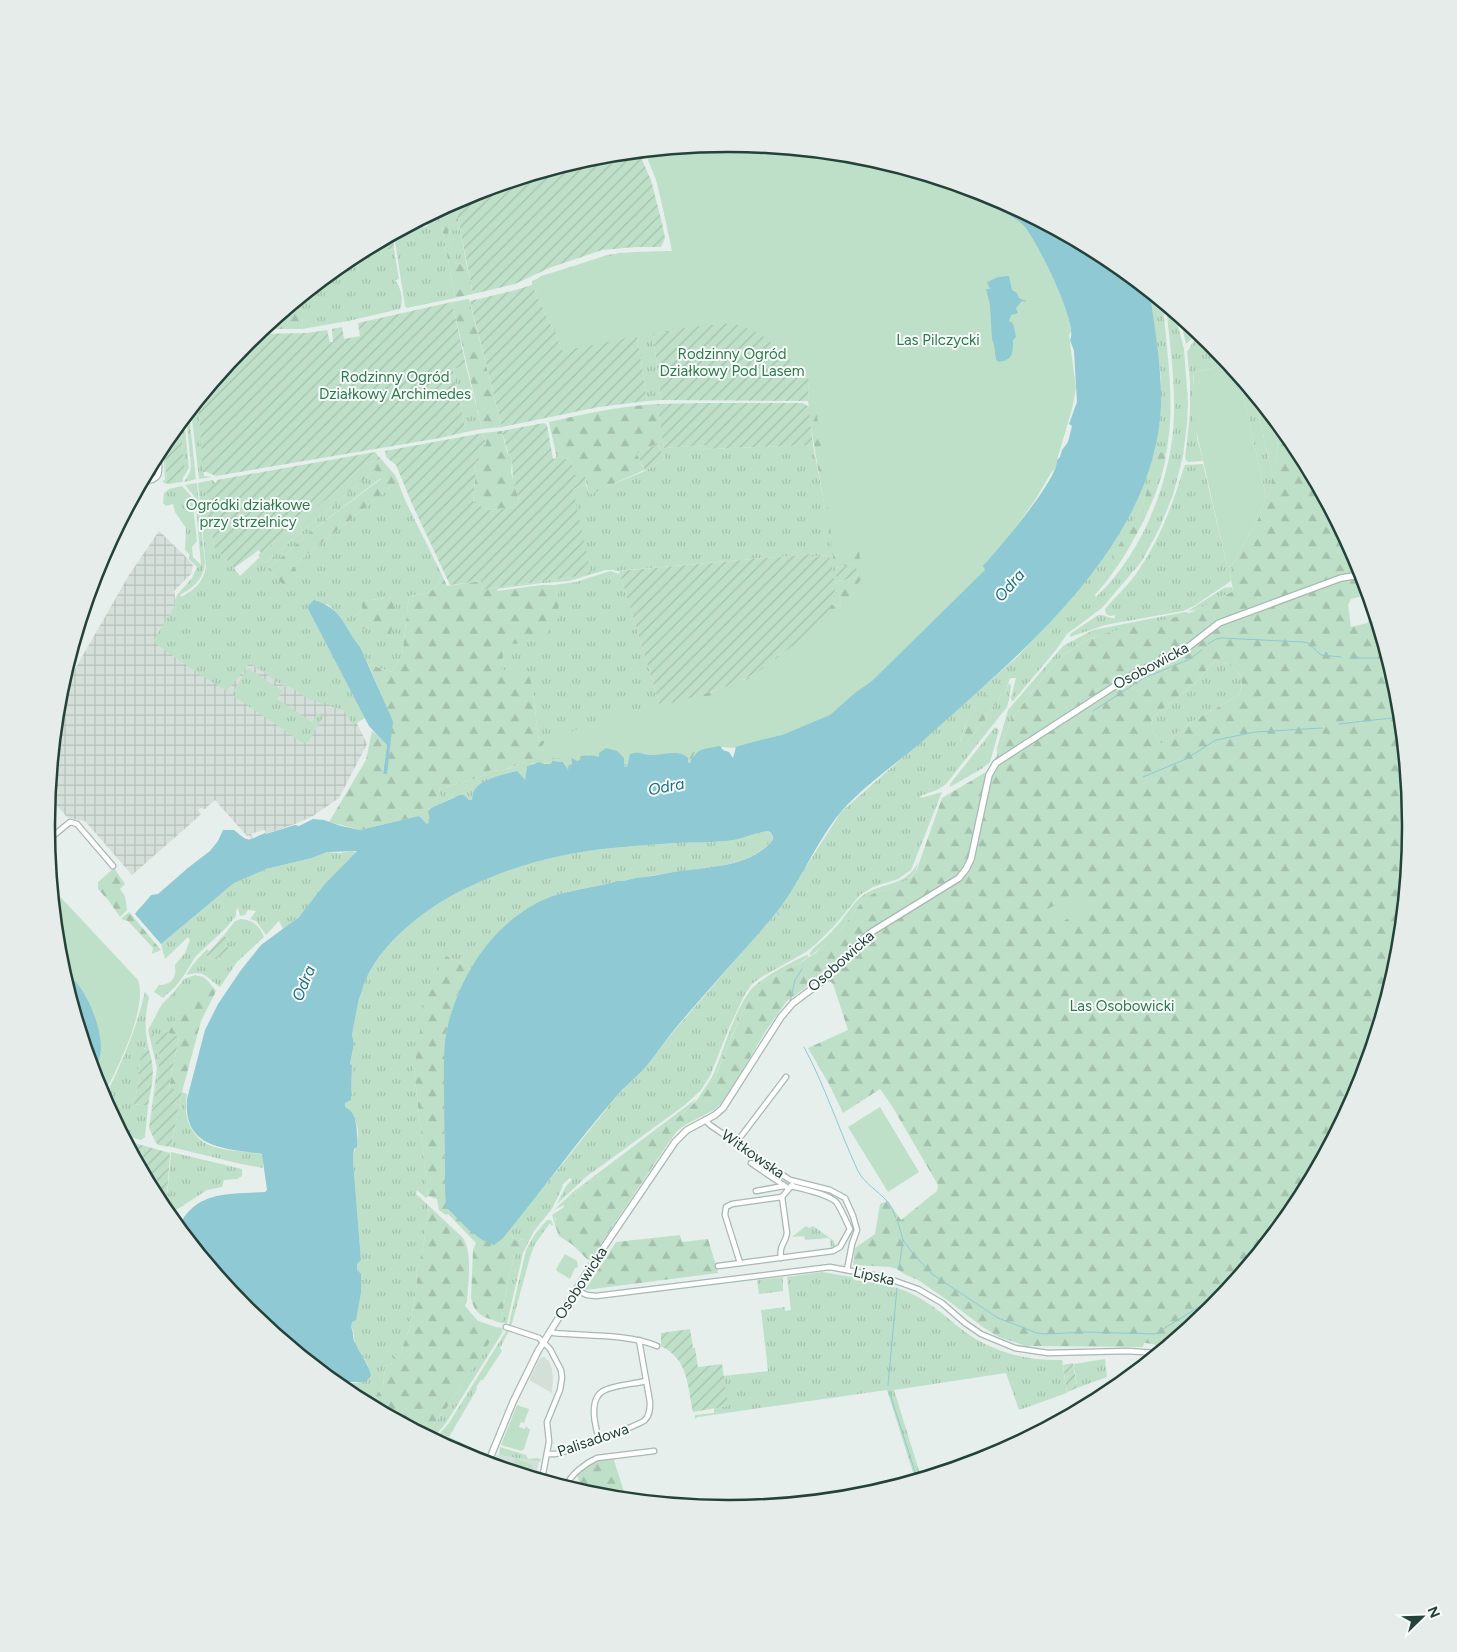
<svg xmlns="http://www.w3.org/2000/svg" width="1457" height="1652" font-family="Figtree,sans-serif">
<style>
.built{fill:#d4dfda}
.industrial{fill:url(#industrial-grid)}
.grass{fill:url(#grass-tufts);fill-rule:evenodd}
.forest{fill:url(#forest-firs);fill-rule:evenodd}
.park{fill:#bfe0c8}
.garden{fill:url(#garden-furrows)}
.water{fill:#8ec9d4}
.lines{fill:none;stroke-linecap:round;stroke-linejoin:round}
.stream{stroke:#8ec9d4;stroke-width:1}
.minor-casing{stroke:#a8b8b2;stroke-width:7}
.tertiary-casing{stroke:#a8b8b2;stroke-width:8}
.minor{stroke:#fff;stroke-width:4.5}
.tertiary{stroke:#fff;stroke-width:5.5}
.labels{text-anchor:middle;stroke-width:4;stroke-linejoin:round;paint-order:stroke}
.park-label{font-size:15px;fill:#2d7a4b;stroke:#f7fbf9}
.street-label{font-size:15px;fill:#24423a;stroke:#f7fbf9}
.water-label{font-size:16px;font-style:italic;fill:#1c6f80;stroke:#f7fbf9}
.rim{fill:none;stroke:#24423a;stroke-width:2.5}
</style>
<defs>
<pattern id="industrial-grid" width="8" height="8" patternUnits="userSpaceOnUse" patternTransform="scale(1.25)"><rect width="8" height="8" fill="#d4dfda"/><path d="M0 4h8M4 0v8" fill="none" stroke="#b6c1bc"/></pattern>
<pattern id="grass-tufts" width="24" height="20" patternUnits="userSpaceOnUse" patternTransform="scale(1.25)"><rect width="24" height="20" fill="#bfe0c8"/><path d="M3 7l-1-3M5 7V3M7 7l1-3M15 17l-1-3M17 17v-4M19 17l1-3" fill="none" stroke="#a4c1ad"/></pattern>
<pattern id="forest-firs" width="22" height="20" patternUnits="userSpaceOnUse" patternTransform="scale(1.25)"><rect width="22" height="20" fill="#bfe0c8"/><path d="M5 1l3.5 6h-7zM16 11l3.5 6h-7z" fill="#a4c1ad"/></pattern>
<pattern id="garden-furrows" width="10" height="10" patternUnits="userSpaceOnUse" patternTransform="scale(1.25)"><rect width="10" height="10" fill="#bfe0c8"/><path d="M-1 1l2-2M0 10L10 0M9 11l2-2" fill="none" stroke="#a4c1ad"/></pattern>
</defs>
<rect width="100%" height="100%" fill="#e6efeb"/>
<g class="built">
<polygon points="544,1357 549,1361 552,1369 553,1378 552,1393 529,1380 540,1358"/>
<polygon points="497,1455 539,1462 537,1471 538,1478 494,1464"/>
</g>
<polygon class="industrial" points="159,531 186,557 193,565 191,574 174,591 178,614 349,707 367,744 339,798 313,816 295,824 266,834 265,830 263,830 251,834 253,838 251,839 249,835 247,836 215,800 205,809 200,808 198,810 201,814 196,819 132,875 86,822 82,820 78,821 76,819 75,820 67,817 49,797 59,697 129,575"/>
<g class="grass">
<polygon points="439,211 455,298 407,308 405,306 394,235 407,228 412,229 428,226 426,218"/>
<polygon points="460,229 467,266 455,262 453,249 450,247 447,231"/>
<path d="M394,249L399,279L395,280C401,287 404,301 400,309L348,321L302,329L303,317L298,309L289,308L319,284H322V281L350,259L363,252Z"/>
<path d="M1150,293L1163,304C1167,357 1176,401 1166,455L1165,451L1150,483L1142,506L1114,555L1119,564L1106,582L1095,595L1096,597C1142,554 1172,480 1174,416C1175,380 1170,343 1166,307L1175,314L1184,349L1188,402L1187,423L1183,456L1173,495L1159,529L1142,561L1102,608L1067,634L1056,650L1013,701H1012L1011,698L1016,678C999,676 972,709 966,724C963,730 962,736 960,742L965,745L1006,690L1009,683L1011,686L1009,700L1007,707L946,784L937,790L920,796L921,798L942,792L911,870L898,879L873,887L860,895L834,926L817,943L806,952L760,978L752,984L745,994L729,1028L710,1076L701,1090L685,1105L586,1177L557,1204L566,1186L572,1180L570,1178L562,1185L563,1186L552,1209L534,1231L523,1253L507,1323H501L508,1280L515,1255L524,1239L517,1241L507,1233L616,1097L648,1064L673,1032L777,912L841,812L1017,657L1053,618L1089,577L1106,554L1120,532L1137,499L1148,473L1155,449L1159,426L1161,406V378Z"/>
<polygon points="1180,318 1211,344 1227,364 1193,373 1197,438 1203,461 1188,462 1185,459 1190,413 1190,381 1187,352 1195,339 1192,338 1186,344"/>
<polygon points="653,334 661,400 647,401 637,336"/>
<polygon points="466,366 482,429 466,432 453,369"/>
<polygon points="1239,377 1255,397 1273,478 1269,497 1266,497"/>
<polygon points="198,402 204,476 212,477 199,479 191,411"/>
<polygon points="189,413 196,479 184,482 190,472 191,466 186,417"/>
<polygon points="184,419 189,468 183,478 182,482 166,484 162,481 165,480 163,445 164,444 167,483 185,470 180,424"/>
<polygon points="663,440 664,448 705,445 706,449 813,445 833,549 841,606 831,605 835,593 829,555 810,557 810,554 616,571 613,570 606,570 569,581 542,583 497,589 497,588 571,577 573,489 586,485 589,494 645,471 665,458 657,443"/>
<path d="M1203,464L1227,566L1231,567L1232,570L1230,573L1231,581L1194,606L1183,611L1105,625L1070,637V634L1098,615C1105,614 1108,619 1115,618V615L1111,616L1106,614L1105,609C1116,596 1129,585 1138,571C1161,537 1172,506 1184,467L1185,465Z"/>
<path d="M375,470L381,478L309,533L268,569L287,589L293,566L393,485L398,482L405,500L442,575C435,594 427,593 409,596L402,656L391,672L368,664C363,655 359,648 353,640C343,624 343,616 327,604L307,607L365,718L353,725L343,710L333,707L325,702L323,705L315,700H310L287,685L285,687L250,663L227,691L199,674L156,644L154,640L174,607L177,595L192,578L197,567L189,559L190,555L185,550L186,528L175,512L173,504L166,506L163,503L164,493L169,489L182,486L192,497L197,541L192,547L193,557L201,565L195,497L185,485L197,483L205,563C203,580 194,587 180,595L181,597C194,590 203,583 206,567L198,483L212,480L216,483L207,502L208,518L211,524L214,545L234,568L240,576L260,557L265,563ZM395,597L371,620L369,621L356,616L362,610V601Z"/>
<polygon points="610,571 620,574 660,706 539,742 533,693 501,669 505,642 516,644 558,594 554,585 576,582"/>
<path d="M1232,587L1233,591C1221,596 1199,612 1188,611L1224,588Z"/>
<polygon points="1185,612 1190,613 1187,615 1103,634 1085,641 1061,657 1046,674 1011,720 997,756 997,748 1008,710 1063,646 1093,630"/>
<path d="M1215,661C1233,662 1248,676 1239,695L1190,723L1165,743H1160L1151,728V725L1154,716L1193,685Z"/>
<polygon points="248,668 283,691 277,699 312,722 317,713 323,717 308,742 303,743 232,695 232,693"/>
<polygon points="995,727 999,730 990,762 983,768 950,787 950,784"/>
<path d="M525,763L527,766L525,780L473,791V799L471,801C459,793 454,797 442,803L439,789L480,777L491,770L503,771L516,765Z"/>
<path d="M764,831H767L772,834L773,840C747,870 692,869 655,875C643,877 630,882 617,881C599,887 579,888 561,894C519,907 495,933 471,968L446,956L414,1070L428,1196L426,1198L417,1190L416,1194L429,1206L423,1248L416,1273L417,1284L409,1330L400,1354L395,1355L391,1364L385,1367L383,1387L373,1399L372,1405L349,1393L341,1387L344,1383H358L368,1365L355,1344L353,1330L351,1327L357,1264L361,1260L353,1160C354,1151 358,1139 358,1132C358,1124 352,1110 345,1107V1103L351,1099L352,1065H350L354,1044L352,1036L359,998C363,993 362,986 365,981C370,971 376,960 383,952C434,888 534,854 613,848C634,846 656,844 677,843C696,842 716,843 734,840C744,838 754,834 764,831Z"/>
<path d="M352,851L357,853L348,860C328,883 309,912 283,929L279,921L266,935L256,921L250,919L256,911L248,910L245,915L240,916L238,908L236,910V916L226,928L195,957L185,974L175,987L163,998L154,992L159,985C171,985 177,978 175,965L185,953L190,940L188,937L165,959L161,944L234,883L245,877L266,869L312,858L327,852L340,853Z"/>
<path d="M918,863C915,877 906,883 893,886L892,889L876,892L861,903L839,932L812,955L809,954C815,945 827,938 834,929C844,919 851,905 862,896C883,881 904,888 918,863Z"/>
<path d="M241,919C253,920 259,925 264,937L237,962L220,987C205,977 206,970 186,975L194,963L207,949L209,951L206,955L212,960L216,956L220,960L225,946L229,940L224,935L235,921Z"/>
<path d="M807,955L809,956L798,964L763,982L750,998L731,1037L713,1082L696,1103C701,1092 709,1084 714,1073C724,1049 734,1013 749,992C757,980 793,961 807,955Z"/>
<polygon points="195,975 203,977 208,981 181,1012 176,1013 175,1021 168,1033 164,1031 159,1038 151,1033 159,1043 159,1070 149,1128 157,1068 148,1030 162,1004 173,993 184,979"/>
<path d="M145,992L149,997C145,1017 144,1029 149,1050L144,1048L137,1073L140,1075L134,1104L148,1106L145,1137L141,1140L124,1135L104,1098C122,1064 136,1029 145,992Z"/>
<path d="M182,1092L187,1094C185,1107 185,1117 191,1128C205,1155 238,1148 263,1155V1168L241,1164L171,1147Z"/>
<path d="M696,1099C687,1113 677,1117 664,1127C644,1144 624,1166 601,1178L595,1175L572,1196L569,1205L555,1218V1225L552,1215L564,1207V1205L554,1210L573,1192Z"/>
<polygon points="171,1152 242,1169 242,1176 237,1179 224,1180 222,1187 207,1190 173,1212 166,1210"/>
<polygon points="547,1220 551,1220 553,1225 552,1226 550,1223 535,1244 530,1257 511,1327 509,1324 526,1250 535,1234"/>
<polygon points="806,1226 809,1228 813,1226 834,1241 835,1248 831,1248 830,1239 828,1238 805,1240 804,1236 792,1237"/>
<path d="M822,1272L852,1277L854,1280C873,1283 893,1285 910,1293C929,1302 944,1315 960,1328C990,1352 1027,1361 1062,1360L1067,1393L1019,1410L1006,1373L894,1390L921,1477L915,1479L887,1390L698,1417L695,1419V1415L714,1413V1408L727,1406L723,1376L768,1371L761,1310L785,1307V1311L791,1310L787,1277Z"/>
<polygon points="783,1277 783,1291 759,1294 757,1280"/>
<polygon points="499,1327 503,1329 502,1333 446,1423 433,1438 426,1434 446,1409"/>
<polygon points="506,1331 509,1331 500,1348 502,1351 483,1380 481,1380 476,1387 477,1389 474,1394 449,1437 443,1434 437,1440 435,1439 449,1423"/>
<polygon points="1105,1359 1107,1377 1077,1388 1074,1364"/>
<polygon points="500,1447 526,1455 528,1459 537,1458 541,1459 540,1462 499,1455"/>
</g>
<g class="forest">
<path d="M729,144L862,157L998,435L725,745L694,754L690,764L628,767L599,757L578,761L571,759L572,764L568,770L563,762L552,761L551,764L534,763L527,766L525,763L516,765L502,771L491,770L480,777L439,789L442,803L433,807L430,822L427,824L419,816L360,830L329,822L366,760L372,731L379,736L387,745L383,773H387L389,712L368,664L391,672L402,656L409,596C427,593 435,594 442,575L447,586L481,581L483,590L497,588L498,591L541,585H554L558,594L559,617L543,638L516,644L505,643L501,669L530,677L533,693L539,742L603,722L714,691L749,677L802,638L824,616L831,605L841,606L837,581L858,578L856,564L835,568L811,427L809,423L810,420L808,401L809,380L790,360L675,331L637,336L563,351L532,285V281L546,275L607,255L635,252L673,251L656,179L645,152Z"/>
<polygon points="455,203 460,229 448,231 450,247 457,251 455,262 467,266 473,294 455,298 439,211"/>
<polygon points="469,299 502,427 482,429 452,302"/>
<polygon points="289,308 298,309 302,311 303,317 302,329 264,329"/>
<path d="M657,404L663,440L637,454L644,470L589,495L585,477L575,476L571,461L556,454L549,422C584,414 621,406 657,404Z"/>
<path d="M1279,426L1296,447L1359,565L1398,693L1411,826L1398,959L1359,1087L1296,1205L1211,1309L1163,1348L1162,1345C1156,1346 1151,1343 1144,1343L1143,1347L1026,1346L999,1337L984,1328L950,1302L918,1280L906,1275L897,1269L890,1267L853,1265L855,1248L875,1234L880,1204L888,1201L901,1220L937,1191L938,1185L892,1106L880,1089L843,1113L829,1084L808,1048L848,1030L833,984L823,975L787,1001L767,1029L731,1089L720,1104L714,1110L685,1125L677,1131L667,1145L590,1260L587,1259L573,1245L559,1236L555,1225L556,1213L569,1205L572,1196L595,1175L601,1178L615,1169L621,1163L619,1158L685,1112L707,1090L717,1073L729,1042L750,998L757,987L763,982L798,964L816,953L830,938L839,932L861,903L868,897L876,892L892,889V886L911,878L917,869L942,798L986,772L997,756L1011,720L1046,674L1061,657L1085,641L1103,634L1134,626L1186,615L1233,591L1230,573L1232,570L1231,567L1258,519L1266,497H1269L1277,451ZM1362,596L1368,598L1370,619L1367,623L1351,627L1348,605L1351,599ZM1215,661C1233,662 1248,676 1239,695L1190,723L1165,743H1160L1151,728V725L1154,716L1193,685Z"/>
<polygon points="502,431 507,453 510,452 512,461 511,472 519,501 515,507 490,510 473,503 476,462 479,461 479,448 486,444 483,433"/>
<path d="M1165,451C1167,459 1163,469 1161,477C1151,509 1137,536 1119,564L1113,555L1142,506L1159,453Z"/>
<polygon points="381,459 395,475 398,482 393,485 293,566 300,576 287,589 268,569 309,533 381,479 375,470 265,563 258,555 294,527 346,482 365,464"/>
<polygon points="395,597 397,599 390,639 375,636 371,620 369,621 368,628 355,630 356,616 362,610 362,601"/>
<path d="M1010,678L1006,690L965,745L960,743C963,734 965,724 970,716C978,701 994,684 1010,678Z"/>
<polygon points="114,868 125,884 120,889 125,896 127,910 120,917 109,901 98,889 98,882"/>
<polygon points="129,912 161,950 152,954 153,948 128,921 121,919"/>
<path d="M446,956L471,968L457,996L447,1028L444,1061L445,1188L503,1238L507,1233L517,1241L525,1239L515,1255L508,1280L501,1323C485,1317 474,1316 471,1297L473,1250L476,1243L448,1214L446,1215L439,1210L437,1199L428,1196L414,1070L425,997Z"/>
<polygon points="208,981 216,991 201,1021 182,1092 169,1088 179,1037 168,1033 175,1021 176,1013 181,1012 179,1006 182,1000 191,999"/>
<path d="M429,1206L463,1238C473,1254 468,1283 467,1301L465,1306L478,1321L499,1328L446,1409L426,1434L372,1405L373,1399L383,1387L385,1367L391,1364L395,1355L400,1354L409,1330L417,1284L416,1273L423,1248Z"/>
<polygon points="680,1235 682,1242 708,1239 718,1273 585,1290 616,1242"/>
<polygon points="443,1434 486,1455 483,1461 467,1456 437,1440"/>
<polygon points="613,1457 626,1498 595,1495 582,1491 577,1475 598,1459"/>
</g>
<g class="park">
<polygon points="729,144 862,157 990,196 1011,207 1040,249 1062,296 1068,315 1071,331 1069,335 1076,388 1072,409 1057,460 1058,465 1051,473 1035,500 983,574 891,667 832,716 792,733 735,748 720,747 682,754 649,756 617,752 555,759 539,750 547,739 661,704 730,692 841,611 841,607 862,578 859,549 833,553 816,405 812,404 812,376 764,337 732,323 682,328 565,353 532,283 541,276 619,253 672,251 658,185 645,152"/>
<polygon points="1227,364 1239,377 1266,497 1258,519 1231,567 1227,566 1192,412 1194,379 1193,373"/>
<polygon points="1255,397 1279,426 1277,451 1273,478"/>
<path d="M52,888L138,980C148,1009 117,1069 103,1096L98,1087L59,959Z"/>
<polygon points="1084,889 1093,904 1057,925 1048,909"/>
<polygon points="880,1107 919,1172 888,1192 848,1127"/>
<polygon points="565,1254 577,1261 578,1267 575,1268 570,1279 557,1271 556,1269"/>
<polygon points="517,1405 529,1409 524,1423 521,1422 519,1427 525,1429 526,1426 530,1430 524,1449 521,1451 501,1445"/>
<polygon points="515,1458 533,1465 530,1474 512,1467"/>
</g>
<g class="garden">
<polygon points="639,153 651,180 662,223 665,238 661,247 636,247 602,250 549,268 515,284 473,294 455,203 468,196 596,157"/>
<polygon points="393,236 394,249 363,252"/>
<polygon points="532,285 563,351 637,336 647,401 599,407 502,427 470,301 512,291"/>
<polygon points="452,302 466,366 453,369 466,432 440,438 216,476 207,472 203,472 198,402 246,343 258,334 307,333 327,330 330,342 333,342 332,329 342,327 344,339 360,336 358,323"/>
<path d="M732,323C759,331 769,340 790,358V360L809,380L808,401L661,400L653,334L674,331V329Z"/>
<polygon points="704,403 803,403 809,407 810,421 809,423 811,427 813,445 706,449 705,445 664,448 657,404"/>
<polygon points="544,423 547,425 553,459 556,458 556,454 571,461 575,475 585,477 586,485 573,489 591,574 483,590 481,581 450,585 413,506 396,465 386,457 385,451 483,433 486,444 479,448 479,461 476,462 473,503 490,510 515,507 519,501 513,480 512,461 510,453 508,453 502,431"/>
<polygon points="180,424 185,470 180,481 170,484 167,483 164,444"/>
<polygon points="657,443 665,458 645,471 637,454"/>
<polygon points="375,452 381,459 365,464 346,482 294,527 261,553 259,550 234,568 214,546 211,524 207,514 208,499 206,489 216,483 217,480"/>
<path d="M810,554L811,557L829,555C832,569 838,587 833,601C824,626 791,647 770,662C763,667 756,674 748,677C720,691 690,698 660,706L619,571Z"/>
<polygon points="856,564 858,578 837,581 835,568"/>
<polygon points="224,935 229,940 225,946 230,949 221,960 216,956 212,960 206,955"/>
<polygon points="164,1031 179,1037 169,1087 182,1092 171,1147 158,1145 155,1141 149,1128 159,1070 159,1044 153,1044 151,1033 159,1037 160,1034"/>
<path d="M143,1048L149,1050C156,1072 152,1084 148,1106L134,1104L140,1075L137,1073Z"/>
<polygon points="127,1141 170,1153 166,1210 161,1205"/>
<path d="M690,1329L693,1348H695L698,1367L722,1364L728,1406L693,1412C687,1385 689,1360 661,1346V1333Z"/>
<polygon points="1073,1363 1077,1388 1067,1392 1063,1365"/>
</g>
<g class="water">
<path d="M996,199L1108,259L1150,293C1155,331 1162,368 1161,406C1155,545 1021,653 926,738C899,762 863,786 840,813C816,842 800,883 776,913C743,953 707,990 674,1030C665,1041 657,1053 648,1064C638,1076 625,1086 615,1098C576,1143 541,1192 503,1238L494,1245L482,1240L469,1230L446,1207L445,1188C445,1155 444,1122 444,1090C444,1070 443,1049 447,1029C448,1023 450,1017 452,1011C466,967 495,925 537,903C561,890 591,889 617,881H624L636,878C648,877 662,874 674,872C707,867 750,868 773,840C773,835 772,832 767,831C756,833 745,838 734,840C715,843 696,842 677,843C655,844 634,846 613,848C533,855 434,888 383,952C375,961 368,974 364,984C362,989 362,994 359,998L352,1035L354,1044L350,1064L352,1065L351,1100L345,1103V1107C359,1113 357,1135 357,1147L354,1149L353,1160L361,1260L357,1264V1270L361,1274V1292L356,1320L352,1322L351,1327C354,1332 352,1338 355,1343C361,1355 368,1363 371,1376L365,1382H345L341,1387L246,1308L179,1226C196,1190 231,1194 265,1192L267,1190L262,1154C225,1148 183,1149 187,1099L205,1030L218,1004L241,970L261,945L299,917L324,885L357,851L327,852L312,858L266,869L234,883L161,944L135,914C139,908 146,902 151,895L158,894L189,867L210,851L218,841L223,830H234C250,843 246,841 265,833L266,834L295,825L299,826L313,819L324,820L341,826L360,830L419,816L427,824L430,821L428,811L433,807L460,795H464L469,800H472C473,796 472,792 475,789C484,778 505,774 517,771L525,780L527,766L540,762L544,764H551L552,761L563,762L568,770L572,764L571,758L578,761C586,756 588,754 599,757V753L606,748L617,751L624,758V766L627,767L630,754C640,751 641,754 649,755C662,756 678,748 688,758V763H690C696,748 705,749 720,746L723,750L729,752L733,758L736,747L749,743L782,735L830,715L855,693L872,681L985,570L983,566C998,550 1059,478 1057,460L1060,457L1062,450L1068,442L1072,426L1069,424L1077,402L1074,351L1070,340C1079,324 1037,241 1024,226C1019,220 1011,217 1006,212C1003,208 1000,203 996,199Z"/>
<path d="M1009,276L1012,290L1017,293L1019,298L1026,301V302L1022,301L1016,308L1018,313L1011,315L1009,321L1013,323L1016,337L1013,340C1013,353 1013,360 999,362L996,360L994,344L992,339L990,305L986,289H990L987,282L998,277Z"/>
<path d="M314,600C345,610 342,626 360,647L389,712L393,722L387,774H383L387,745L369,726L307,607Z"/>
<path d="M61,964C68,974 77,982 83,992C94,1009 111,1053 93,1069Z"/>
</g>
<g class="lines">
<g class="stream">
<polyline points="1208,644 1216,639 1222,638 1303,642 1308,643 1321,655 1341,657"/>
<polyline points="1352,658 1387,658"/>
<polyline points="1093,711 1144,678 1188,660 1202,650"/>
<polyline points="1339,724 1400,717"/>
<polyline points="1143,777 1186,759 1216,740 1255,732 1322,728"/>
<polyline points="777,912 779,915"/>
<polyline points="790,1002 795,980 802,969"/>
<path d="M804,1047C825,1086 839,1130 858,1171C864,1183 878,1191 887,1201C891,1206 894,1213 896,1218"/>
<polyline points="898,1222 903,1240 914,1255 932,1274 998,1318 1037,1333 1047,1334 1086,1332 1155,1334 1215,1297"/>
<polyline points="899,1268 903,1240"/>
<polyline points="1218,1295 1228,1287"/>
<polyline points="888,1385 897,1288"/>
<polyline points="889,1391 917,1478"/>
</g>
<g class="minor-casing">
<g id="minor">
<path d="M143,481C164,481 159,469 158,454"/>
<polyline points="48,840 70,822 77,824 113,866"/>
<polyline points="705,1120 710,1125 790,1180 830,1190 845,1198 853,1216 857,1230 852,1244 847,1270"/>
<polyline points="736,1143 786,1077"/>
<polyline points="751,1163 788,1188"/>
<polyline points="756,1191 784,1186"/>
<path d="M781,1258C779,1244 785,1245 787,1233L782,1197"/>
<polyline points="740,1263 725,1215 726,1207 732,1204 782,1197 792,1185"/>
<path d="M718,1266L833,1251L840,1247L850,1229C846,1221 842,1211 837,1203C830,1194 802,1189 791,1186"/>
<polyline points="576,1290 587,1295 596,1296 830,1267 884,1277 918,1289 942,1303 965,1323 981,1334 1015,1348 1048,1353 1128,1351 1156,1353"/>
<polyline points="506,1327 539,1338 550,1349 561,1370 562,1378 560,1390 547,1422 549,1442 542,1479"/>
<path d="M550,1331L554,1333C586,1336 628,1334 657,1346"/>
<path d="M599,1439C595,1426 588,1400 603,1391C613,1385 634,1384 646,1381"/>
<path d="M547,1454C549,1454 552,1454 555,1454C564,1453 640,1425 645,1420C650,1415 650,1408 650,1402L639,1340"/>
<path d="M566,1486C571,1474 586,1463 597,1458L654,1451"/>
</g>
</g>
<g class="tertiary-casing">
<polyline id="tertiary" points="488,1463 513,1402 538,1351 591,1266 675,1142 687,1130 715,1115 723,1108 781,1017 793,1003 828,977 855,947 870,933 959,878 966,869 971,859 989,775 996,763 1135,673 1187,648 1219,623 1341,578 1354,576 1362,577"/>
</g>
<use href="#minor" class="minor"/>
<use href="#tertiary" class="tertiary"/>
</g>
<g class="labels">
<g class="park-label">
<text x="938" y="345">Las Pilczycki</text>
<text x="732" y="359">Rodzinny Ogród<tspan x="732" dy="17">Działkowy Pod Lasem</tspan></text>
<text x="395" y="382">Rodzinny Ogród<tspan x="395" dy="17">Działkowy Archimedes</tspan></text>
<text x="248" y="510">Ogródki działkowe<tspan x="248" dy="17">przy strzelnicy</tspan></text>
<text x="1122" y="1011">Las Osobowicki</text>
</g>
<g class="street-label">
<text transform="translate(1151 666) rotate(-28)" y="5">Osobowicka</text>
<text transform="translate(841 961) rotate(-42)" y="5">Osobowicka</text>
<text transform="translate(753 1154) rotate(35)" y="5">Witkowska</text>
<text transform="translate(874 1276) rotate(13)" y="5">Lipska</text>
<text transform="translate(581 1283) rotate(-57)" y="5">Osobowicka</text>
<text transform="translate(593 1440) rotate(-19)" y="5">Palisadowa</text>
</g>
<g class="water-label">
<text transform="translate(1009 585) rotate(-49)" y="6">Odra</text>
<text transform="translate(666 786) rotate(-11)" y="6">Odra</text>
<text transform="translate(303 983) rotate(-68)" y="6">Odra</text>
</g>
</g>
<path d="M0 0H1457V1652H0ZM728 152H729A673 673 0 0 1 1402 825V827A673 673 0 0 1 729 1500H728A673 673 0 0 1 55 827V825A673 673 0 0 1 728 152Z" fill="#e6ecea" fill-rule="evenodd"/>
<path class="rim" d="M728 152H729A673 673 0 0 1 1402 825V827A673 673 0 0 1 729 1500H728A673 673 0 0 1 55 827V825A673 673 0 0 1 728 152Z"/>
<g transform="translate(1422 1617) rotate(67)" stroke="#f7fbf9" stroke-width="4" paint-order="stroke">
<path d="M0-4L9 19L0 12L-9 19Z" fill="#24423a"/>
<text y="-8" font-size="14" font-weight="bold" text-anchor="middle" fill="#24423a">N</text>
</g>
</svg>
